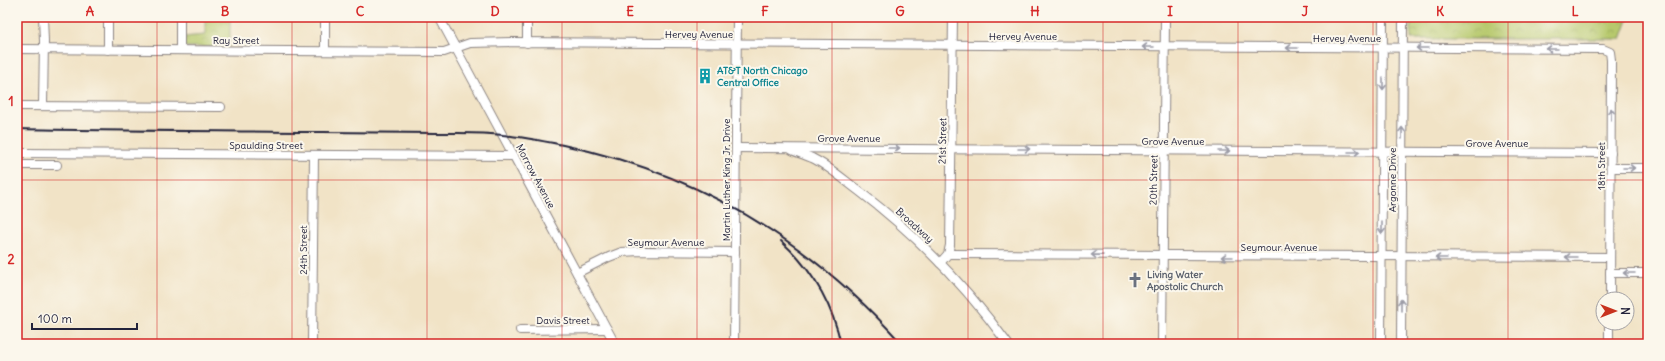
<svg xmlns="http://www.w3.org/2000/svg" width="1665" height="361" font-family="Delius,sans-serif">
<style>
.park{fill:url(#park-crowns);stroke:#6c7654}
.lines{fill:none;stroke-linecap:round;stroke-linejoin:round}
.minor-casing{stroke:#8a8280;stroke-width:10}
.minor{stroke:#fff;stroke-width:8}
.rail{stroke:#22223b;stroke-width:2}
.oneway{stroke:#9c9ca7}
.grid{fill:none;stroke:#d62828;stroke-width:1;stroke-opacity:0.55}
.labels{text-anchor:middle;stroke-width:4;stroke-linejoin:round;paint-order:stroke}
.street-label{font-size:10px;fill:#22223b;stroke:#fbf7ec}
.culture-label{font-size:10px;font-weight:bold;fill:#0d838f;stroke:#fbf7ec;text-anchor:start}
.worship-label{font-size:10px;font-weight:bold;fill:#5b616d;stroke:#fbf7ec;text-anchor:start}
.neatline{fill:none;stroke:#d62828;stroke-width:1.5}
.grid-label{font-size:13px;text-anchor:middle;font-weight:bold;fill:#d62828}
</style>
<defs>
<pattern id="park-crowns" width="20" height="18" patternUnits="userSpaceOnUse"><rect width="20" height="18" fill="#b7c96d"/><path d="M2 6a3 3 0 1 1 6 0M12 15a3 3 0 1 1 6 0" fill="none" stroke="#9dac5f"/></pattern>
</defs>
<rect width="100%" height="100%" fill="#fbf7ec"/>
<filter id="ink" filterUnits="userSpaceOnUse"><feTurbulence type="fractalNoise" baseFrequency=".025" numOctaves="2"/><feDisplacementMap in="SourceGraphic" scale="8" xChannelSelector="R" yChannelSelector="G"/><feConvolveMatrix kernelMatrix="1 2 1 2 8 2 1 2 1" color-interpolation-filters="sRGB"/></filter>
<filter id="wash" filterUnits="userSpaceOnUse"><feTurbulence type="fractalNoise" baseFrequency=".012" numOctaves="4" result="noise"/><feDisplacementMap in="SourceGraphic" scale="16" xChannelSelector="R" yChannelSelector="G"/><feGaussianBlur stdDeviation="0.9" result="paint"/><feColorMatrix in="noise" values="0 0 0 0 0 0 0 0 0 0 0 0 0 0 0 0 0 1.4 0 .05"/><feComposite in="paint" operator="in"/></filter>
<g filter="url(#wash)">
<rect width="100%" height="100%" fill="#f1e3c6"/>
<g class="park">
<polygon points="205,17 230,17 230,47 183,47 183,37 205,35"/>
<polygon points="1411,17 1629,17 1621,39 1411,39"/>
</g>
</g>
<g filter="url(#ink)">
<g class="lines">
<g class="minor-casing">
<g id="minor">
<polyline points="108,17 108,50"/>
<polyline points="180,17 180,50"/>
<polyline points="439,17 615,344"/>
<polyline points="527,43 527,17"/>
<polyline points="17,49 444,52 470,43 512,42 1603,49 1610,52 1611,60 1610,299"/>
<polyline points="325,51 325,17"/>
<polyline points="17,106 221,107"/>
<polyline points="43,106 44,41 43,17"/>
<polyline points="736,148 1611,153"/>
<path d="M792,150C798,153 805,155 812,158C829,166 844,180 859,191C917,235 966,286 1008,344"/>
<polyline points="17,153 514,156"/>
<polyline points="17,165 57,165"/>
<polyline points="1611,168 1648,168"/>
<polyline points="948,254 1610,257"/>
<polyline points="940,263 948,254 950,245 953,17"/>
<polyline points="577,273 609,257 622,252 639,251 735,252"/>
<polyline points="1610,273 1648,273"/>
<polyline points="520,330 607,329"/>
<polyline points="312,344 314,155"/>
<polyline points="734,344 737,17"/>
<polyline points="1162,344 1165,17"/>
<polyline points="1381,344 1383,17"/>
<polyline points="1401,344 1403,17"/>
<polyline points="1609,344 1609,323"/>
</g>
</g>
<use href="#minor" class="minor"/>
<g class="rail">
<path d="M17,129C119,131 220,131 322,132C360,132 398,133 436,133C458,133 481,132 503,135C523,137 543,141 563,145C698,173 811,242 902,344"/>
<path d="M781,241C812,269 832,304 841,344"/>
</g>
</g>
<defs><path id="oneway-shaft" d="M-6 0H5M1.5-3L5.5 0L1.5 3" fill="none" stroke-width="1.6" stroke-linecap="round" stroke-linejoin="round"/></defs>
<g class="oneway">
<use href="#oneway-shaft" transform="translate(1148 47) rotate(-180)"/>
<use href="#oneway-shaft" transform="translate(1292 48) rotate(-180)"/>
<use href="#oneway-shaft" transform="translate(1422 48) rotate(-180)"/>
<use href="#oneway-shaft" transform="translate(1552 49) rotate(-180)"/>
<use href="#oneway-shaft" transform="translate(1383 84) rotate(90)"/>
<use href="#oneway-shaft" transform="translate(1611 114) rotate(-89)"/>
<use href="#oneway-shaft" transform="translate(1402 133) rotate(-90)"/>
<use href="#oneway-shaft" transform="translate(894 148)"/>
<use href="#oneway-shaft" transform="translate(1024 149)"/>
<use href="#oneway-shaft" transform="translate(1224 151)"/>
<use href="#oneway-shaft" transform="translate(1354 152)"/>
<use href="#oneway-shaft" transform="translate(1629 168)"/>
<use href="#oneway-shaft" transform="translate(1382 228) rotate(90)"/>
<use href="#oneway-shaft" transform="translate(1097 255) rotate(-179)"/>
<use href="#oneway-shaft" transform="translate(1227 257) rotate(-180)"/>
<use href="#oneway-shaft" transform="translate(1571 257) rotate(180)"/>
<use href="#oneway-shaft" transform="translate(1441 258) rotate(-180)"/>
<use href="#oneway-shaft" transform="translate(1629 273) rotate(-180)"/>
<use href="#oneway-shaft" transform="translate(1401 305) rotate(-90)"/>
</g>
</g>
<path class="grid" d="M157,17V344M292,17V344M427,17V344M562,17V344M697,17V344M832,17V344M968,17V344M1103,17V344M1238,17V344M1373,17V344M1508,17V344M17,180H1648"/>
<defs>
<g id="building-bare" transform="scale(1.2)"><path d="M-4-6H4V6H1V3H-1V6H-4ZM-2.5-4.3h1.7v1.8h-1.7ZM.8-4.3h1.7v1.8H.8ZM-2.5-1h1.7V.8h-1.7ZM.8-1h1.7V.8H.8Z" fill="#0f9aa8" stroke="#fbf7ec" stroke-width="2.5" paint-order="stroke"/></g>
<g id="church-bare" transform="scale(1.2)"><path d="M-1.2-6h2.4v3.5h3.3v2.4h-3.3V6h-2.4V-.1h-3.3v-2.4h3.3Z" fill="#6b7280" stroke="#fbf7ec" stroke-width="2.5" paint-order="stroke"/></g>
</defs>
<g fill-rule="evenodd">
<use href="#building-bare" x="705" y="76"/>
<use href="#church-bare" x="1135" y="280"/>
</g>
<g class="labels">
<g class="street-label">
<text x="699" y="38">Hervey Avenue</text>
<text x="1023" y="40">Hervey Avenue</text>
<text x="1347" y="42">Hervey Avenue</text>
<text x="236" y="44">Ray Street</text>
<text x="849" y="142">Grove Avenue</text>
<text transform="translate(942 141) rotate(-89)" y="4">21st Street</text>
<text x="1173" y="145">Grove Avenue</text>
<text x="1497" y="147">Grove Avenue</text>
<text x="266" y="149">Spaulding Street</text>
<text transform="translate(1601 166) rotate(-90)" y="4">18th Street</text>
<text transform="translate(536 176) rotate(62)" y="4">Morrow Avenue</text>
<text transform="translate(726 180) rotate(-90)" y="4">Martin Luther King Jr. Drive</text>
<text transform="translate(1153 180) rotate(-89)" y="4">20th Street</text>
<text transform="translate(1392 180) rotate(-90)" y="4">Argonne Drive</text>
<text transform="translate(915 225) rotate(42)" y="4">Broadway</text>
<text x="666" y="246">Seymour Avenue</text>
<text x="1279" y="251">Seymour Avenue</text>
<text transform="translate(303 250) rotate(-90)" y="4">24th Street</text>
<text x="563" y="324">Davis Street</text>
</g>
<g class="culture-label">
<text x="717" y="74">AT&amp;T North Chicago<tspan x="717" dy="12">Central Office</tspan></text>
</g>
<g class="worship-label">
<text x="1147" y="278">Living Water<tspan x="1147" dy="12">Apostolic Church</tspan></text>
</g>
</g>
<rect width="1665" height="361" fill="none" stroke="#fbf7ec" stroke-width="44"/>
<g transform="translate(1615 311) rotate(90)"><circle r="19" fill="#fbf7ec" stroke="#a4a2a5"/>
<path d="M0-3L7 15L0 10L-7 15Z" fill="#c8321e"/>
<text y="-6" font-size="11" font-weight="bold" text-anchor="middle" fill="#22223b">N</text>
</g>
<path d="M32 323v6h105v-6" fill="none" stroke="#22223b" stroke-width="2"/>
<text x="38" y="323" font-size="12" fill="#22223b" stroke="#fbf7ec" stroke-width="3" paint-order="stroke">100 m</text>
<rect x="22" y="22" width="1621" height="317" class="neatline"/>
<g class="grid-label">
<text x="90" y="16">A</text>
<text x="225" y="16">B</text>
<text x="360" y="16">C</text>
<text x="495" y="16">D</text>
<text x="630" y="16">E</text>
<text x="765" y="16">F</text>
<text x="900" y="16">G</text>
<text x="1035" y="16">H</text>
<text x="1170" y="16">I</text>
<text x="1305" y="16">J</text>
<text x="1440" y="16">K</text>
<text x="1575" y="16">L</text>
<text x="11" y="106">1</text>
<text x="11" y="264">2</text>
</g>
</svg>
